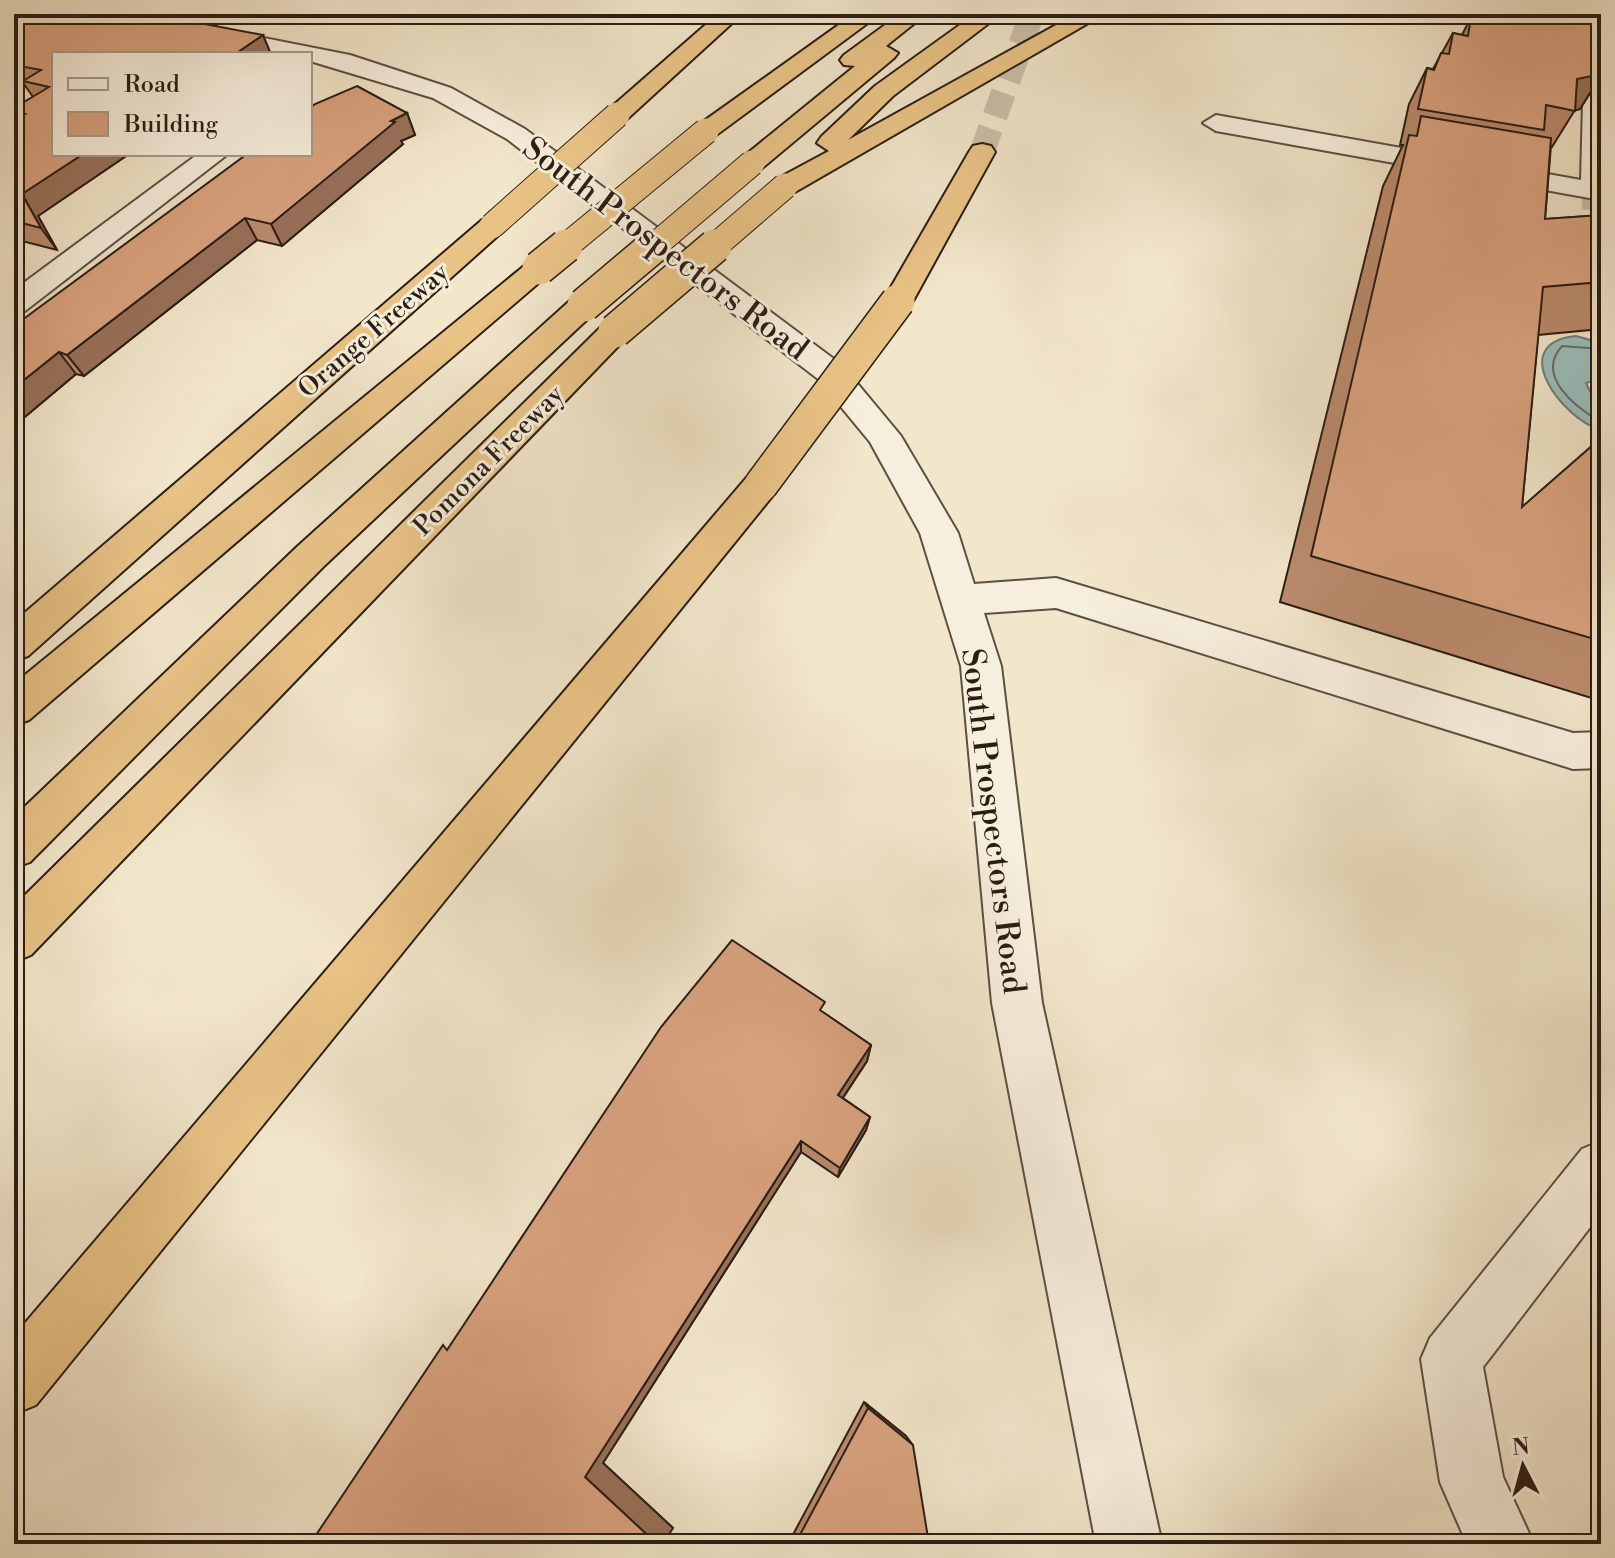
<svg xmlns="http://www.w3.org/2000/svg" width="1615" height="1558" font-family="'Libre Bodoni',serif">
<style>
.water{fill:#9cbebc;stroke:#6e7e7a;stroke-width:2}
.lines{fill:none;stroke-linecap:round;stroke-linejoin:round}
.shore{stroke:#636e69;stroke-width:2}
.minor-tunnel-far1{stroke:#cabea7;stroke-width:25;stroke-dasharray:25 13;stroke-linecap:butt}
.minor-tunnel{stroke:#cabea7;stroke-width:33;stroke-dasharray:33 17;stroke-linecap:butt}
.highway-tunnel{stroke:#cabea7;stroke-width:25;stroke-dasharray:25 13;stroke-linecap:butt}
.minor-casing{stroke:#5c4f43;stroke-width:4}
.highway-casing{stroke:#2a1d16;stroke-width:4}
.minor{fill:#f7efdd;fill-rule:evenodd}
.highway{fill:#e9c386;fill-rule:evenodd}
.highway-bridge-far1-casing{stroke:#2a1d16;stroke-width:27;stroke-linecap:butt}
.highway-bridge-casing{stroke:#2a1d16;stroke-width:36;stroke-linecap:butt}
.highway-bridge-far1{stroke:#e9c386;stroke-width:25}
.highway-bridge{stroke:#e9c386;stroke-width:33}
.wall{fill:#bb8b6d;stroke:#2a1d16;stroke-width:2}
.shaded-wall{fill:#987159;stroke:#2a1d16;stroke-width:2}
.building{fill:#d9a27f;stroke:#2a1d16;stroke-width:2}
.labels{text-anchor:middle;stroke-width:6;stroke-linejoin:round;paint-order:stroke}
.far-street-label{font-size:26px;fill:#2a1d16;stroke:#f7efdd}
.street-label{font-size:32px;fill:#2a1d16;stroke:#f7efdd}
</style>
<rect width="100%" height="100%" fill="#f2e6cb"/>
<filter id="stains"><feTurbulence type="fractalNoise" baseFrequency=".0025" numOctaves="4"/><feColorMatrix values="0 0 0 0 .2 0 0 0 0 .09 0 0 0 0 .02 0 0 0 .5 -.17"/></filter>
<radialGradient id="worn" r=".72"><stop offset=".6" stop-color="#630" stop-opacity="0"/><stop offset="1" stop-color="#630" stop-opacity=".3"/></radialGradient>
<path class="water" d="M1576,336L1601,343V378L1586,383L1592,395L1601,401V430C1562,419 1505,343 1576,336Z"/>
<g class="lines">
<path class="shore" d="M1601,349L1562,346C1535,376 1575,407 1601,422"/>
<polyline class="minor-tunnel-far1" points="1592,248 1595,191"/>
<polyline class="minor-tunnel" points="1592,246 1601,268"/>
<polyline class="highway-tunnel" points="982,152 1032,14"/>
<g class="minor-casing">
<g id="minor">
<polygon points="97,14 143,14 350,55 451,88 525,129 842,365 901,436 958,533 974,584 1056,578 1573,733 1601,732 1601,768 1573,769 1056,608 984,613 1001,666 1042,1003 1162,1544 1096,1544 992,1003 961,666 920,533 870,442 818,379 507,139 433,98 310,61 310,54 276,54 108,21"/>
<polygon points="1601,93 1601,198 1595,199 1216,131 1203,123 1216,115 1581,180 1583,102 1586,97"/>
<polygon points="198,154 228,154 25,311 14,313 14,290"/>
<polygon points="1601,1141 1601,1213 1483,1367 1503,1477 1534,1544 1467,1544 1440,1482 1421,1359 1430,1338 1582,1149"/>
</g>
</g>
<g class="highway-casing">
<g id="highway">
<polygon points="718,14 742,14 626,120 608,120 604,115 608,110"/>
<polygon points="854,14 880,14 715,136 697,136 693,131 697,126"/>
<polygon points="900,14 926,14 886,46 898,53 894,58 761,169 743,169 739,163 743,157 855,66 844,65 840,60 844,55"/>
<polygon points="975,14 1001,14 893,96 848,140 1076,14 1104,14 795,192 775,192 771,186 775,180 829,151 817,143 821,137 875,86"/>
<polygon points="982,144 991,146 995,152 913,301 909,307 887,307 883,301 969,152 973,146"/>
<polygon points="492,217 502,220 506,226 502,232 28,656 14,661 14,622 482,220"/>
<polygon points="539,259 549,262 554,268 549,274 29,720 14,725 14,684 529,262"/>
<polygon points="584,296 595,298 599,305 595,312 324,566 30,862 14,868 14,817 298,546 573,298"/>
<polygon points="615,321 626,324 631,331 626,338 31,955 14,962 14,906 604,324"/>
<polygon points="761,472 774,476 779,485 774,494 36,1405 14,1414 14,1336 748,476"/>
</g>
</g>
<use href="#minor" class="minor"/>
<use href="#highway" class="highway"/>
<g class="highway-bridge-far1-casing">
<g id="highway-bridge-far1">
<polyline points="492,226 617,115"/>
<polyline points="564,248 706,131"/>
<polyline points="652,248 752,163"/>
<polyline points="713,248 785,186"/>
</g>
</g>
<g class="highway-bridge-casing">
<g id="highway-bridge">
<polyline points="539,268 566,246"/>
<polyline points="584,305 654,246"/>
<polyline points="615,331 715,246"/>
<polyline points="761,485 898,301"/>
</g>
</g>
<use href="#highway-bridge-far1" class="highway-bridge-far1"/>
<use href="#highway-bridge" class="highway-bridge"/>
</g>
<g class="wall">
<polygon points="14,14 152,14 54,154 129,154 38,216 57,250 14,239 14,121 15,120 14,118 14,108 33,97 19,77 14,76"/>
<polygon points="158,14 211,14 216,25"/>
<polygon points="1601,14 1601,87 1599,91 1590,93 1580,109 1575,110 1552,147 1551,146 1545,219 1601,215 1601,329 1538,335 1522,507 1601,438 1601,701 1280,602 1383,186 1403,145 1400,145 1409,104 1427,68 1433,69 1453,33 1462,35 1471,17 1510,24"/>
<polygon points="407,113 415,135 401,141 403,144 282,246 257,240 84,376 76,374 14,426 14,326"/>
<polygon points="824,1013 871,1045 867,1061 843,1098 870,1117 866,1130 838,1177 801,1152 603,1463 673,1528 451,1344"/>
<polygon points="864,1402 906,1436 929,1544 788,1544"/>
</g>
<g class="shaded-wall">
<polygon points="263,35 271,54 235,54"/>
<polygon points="1601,68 1601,87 1599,91 1590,93 1580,109 1574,111 1577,79"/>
<polygon points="407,113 415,135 401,141 403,144 282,246 271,224 391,121"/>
<polygon points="83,154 129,154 38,216 57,250 41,228 22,194"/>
<polygon points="245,218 257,240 84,376 67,355"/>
<polygon points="59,352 76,374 14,426 14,388"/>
<polygon points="871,1045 867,1061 836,1108 838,1095"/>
<polygon points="870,1117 866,1130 838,1177 840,1168"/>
<polygon points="801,1141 801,1152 603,1463 673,1528 663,1544 657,1544 585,1477"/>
<polygon points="864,1402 906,1436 913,1445 868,1408"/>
</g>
<g class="building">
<polygon points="14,14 152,14 263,35 235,54 54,54 54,154 83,154 22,194 41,228 14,221 14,121 25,114 14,112 14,108 49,87 23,81 41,70 14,65 14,62 20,59 14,57"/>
<polygon points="1519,14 1601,14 1601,74 1577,79 1575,111 1546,105 1544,130 1418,109 1427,68 1434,70 1441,53 1449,54 1453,33 1468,36 1471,17 1510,24"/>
<polygon points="357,86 407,113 391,121 395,122 271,224 245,218 67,355 59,352 14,388 14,326 247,154 310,154 310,108 315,104"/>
<polygon points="1421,116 1551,138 1545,219 1601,215 1601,282 1543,287 1522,507 1601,438 1601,641 1311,556 1409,135 1417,136"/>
<polygon points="732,940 825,1002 820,1010 871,1045 838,1095 870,1117 840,1168 801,1141 585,1477 657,1544 310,1544 443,1345 447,1350 661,1027"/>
<polygon points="868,1408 913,1445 929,1544 795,1544"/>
</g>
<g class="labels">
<g class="far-street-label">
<text transform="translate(373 330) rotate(-41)" y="9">Orange Freeway</text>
<text transform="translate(488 460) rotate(-45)" y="9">Pomona Freeway</text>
</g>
<g class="street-label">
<text transform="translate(666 248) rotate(37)" y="11">South Prospectors Road</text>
<text transform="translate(994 821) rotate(83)" y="11">South Prospectors Road</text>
</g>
</g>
<rect width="1615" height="1558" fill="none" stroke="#f2e6cb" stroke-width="48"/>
<rect x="16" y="16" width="1583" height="1526" fill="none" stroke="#2a1d16" stroke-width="4"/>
<rect x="24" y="24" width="1567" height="1510" fill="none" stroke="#2a1d16" stroke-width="2"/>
<rect x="52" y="52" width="260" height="104" fill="#f7efdd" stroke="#a59b8d" stroke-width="2"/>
<rect x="68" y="78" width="40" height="12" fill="#f7efdd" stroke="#a59b8d" stroke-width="2"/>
<text x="124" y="92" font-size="24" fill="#2a1d16">Road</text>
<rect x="68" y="112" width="40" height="24" fill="#d9a27f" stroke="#a59b8d" stroke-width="2"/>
<text x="124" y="132" font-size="24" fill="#2a1d16">Building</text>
<g transform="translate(1523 1466) rotate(354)" stroke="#f7efdd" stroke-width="6" paint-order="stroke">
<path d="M0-6L14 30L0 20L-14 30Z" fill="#2a1d16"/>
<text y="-12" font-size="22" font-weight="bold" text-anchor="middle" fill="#2a1d16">N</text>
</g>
<rect width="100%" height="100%" filter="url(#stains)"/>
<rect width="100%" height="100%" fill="url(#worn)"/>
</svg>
